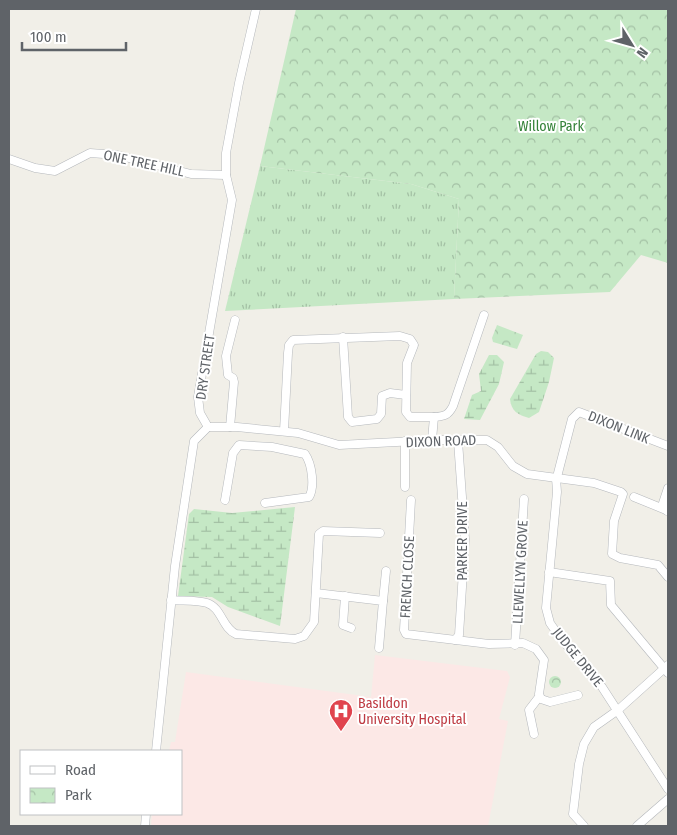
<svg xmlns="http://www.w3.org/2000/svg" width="677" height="835" font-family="'Fira Sans Condensed',sans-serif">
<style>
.medical{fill:#fce8e6}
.grass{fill:url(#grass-tufts)}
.wetland{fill:url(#wetland-marsh)}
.park{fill:url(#park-crowns)}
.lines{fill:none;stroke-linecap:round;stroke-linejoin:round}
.street-casing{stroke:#b5b8bc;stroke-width:9}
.street{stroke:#fff;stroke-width:8}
.labels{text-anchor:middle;stroke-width:4;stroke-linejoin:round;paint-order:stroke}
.park-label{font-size:14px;fill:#348238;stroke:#fff}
.street-label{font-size:14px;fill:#5f6368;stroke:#fff}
.health-label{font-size:14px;fill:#be3a42;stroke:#fff;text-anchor:start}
</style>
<defs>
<pattern id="grass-tufts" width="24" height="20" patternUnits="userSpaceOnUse" patternTransform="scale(1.25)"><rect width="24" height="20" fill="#c5e8c5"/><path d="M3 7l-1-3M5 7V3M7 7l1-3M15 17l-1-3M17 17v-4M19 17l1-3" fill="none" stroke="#a3c0a4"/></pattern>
<pattern id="wetland-marsh" width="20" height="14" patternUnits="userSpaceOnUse" patternTransform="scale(1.25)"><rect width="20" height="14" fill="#c5e8c5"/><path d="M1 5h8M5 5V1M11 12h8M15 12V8" fill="none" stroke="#a3c0a4"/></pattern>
<pattern id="park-crowns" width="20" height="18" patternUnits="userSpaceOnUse" patternTransform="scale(1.25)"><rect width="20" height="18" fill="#c5e8c5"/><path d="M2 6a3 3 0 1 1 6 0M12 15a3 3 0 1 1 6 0" fill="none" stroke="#a3c0a4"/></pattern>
</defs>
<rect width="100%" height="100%" fill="#f1efe8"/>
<polygon class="medical" points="375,655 507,671 510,677 499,719 508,721 488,826 151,826 152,814 181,814 181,751 169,751 171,742 175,742 186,672 371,697"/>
<polygon class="grass" points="260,166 411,184 459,199 454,299 225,311"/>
<g class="wetland">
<path d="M541,351L548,352L554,358L549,382L539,412L529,418C518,415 511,411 510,399L536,354Z"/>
<polygon points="489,355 497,355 504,362 499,384 480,420 464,419 472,395 481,391 479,374"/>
<polygon points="295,507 280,626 228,607 212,597 178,596 189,514 194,509 232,513"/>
</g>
<g class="park">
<polygon points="296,9 668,9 668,263 641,255 610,292 454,299 459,199 411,184 260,166"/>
<polygon points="497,325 523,335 517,349 493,342 492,338"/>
<circle cx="555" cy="682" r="6"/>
</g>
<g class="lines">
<g class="street-casing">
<g id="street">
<polyline points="9,159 35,168 55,171 90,153 117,155 191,174 226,175"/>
<polyline points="343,337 348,417 352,422 377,419 381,414 382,396 390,393 406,395"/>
<path d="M434,417C444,416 448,416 453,406L484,315"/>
<polyline points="208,427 237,427 298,433 339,445 435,440 487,440 498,447 513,466 527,474 594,483 621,492 623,494 614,521 612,554 620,558 658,565 668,577"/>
<polyline points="230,427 234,382 233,378 228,375 226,356 235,320"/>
<polyline points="284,431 288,353 289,345 293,340 400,336 410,339 414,345 407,363 406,412 410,417 434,417 432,440"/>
<polyline points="557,477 572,419 579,412 668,446"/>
<polyline points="556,478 557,492 546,608 550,623 559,636 602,687 668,789"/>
<polyline points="405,487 405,441"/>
<polyline points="634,497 666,510"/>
<path d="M225,500L233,453L239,445L272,447L305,454C312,464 315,487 309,497L265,503"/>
<polyline points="411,500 404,630 406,634 489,644 523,643 536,649 544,660 539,694 541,699 550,702 578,695"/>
<polyline points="667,511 663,503 668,488"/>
<polyline points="549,572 610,581 611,605 668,673"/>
<polyline points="316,593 383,601 379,648"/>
<polyline points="345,596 343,625 351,628"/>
<path d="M171,600C182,601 197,600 207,603C222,608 222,628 236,634L295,639L304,636L314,622L319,534L323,531L380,533"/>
<polyline points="383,601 386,571"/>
<polyline points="455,640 459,635 465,539 458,441"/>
<polyline points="515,645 524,499"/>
<polyline points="534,734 529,710 539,697"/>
<polyline points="156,751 175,566 194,441 208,427 200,413 198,397 232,200 226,175 226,153 239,83 256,9"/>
<polyline points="145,826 146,814"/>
<polyline points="584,826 573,814 579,764 584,744 594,727 618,710 668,665"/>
<polyline points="637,826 668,799"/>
</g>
</g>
<use href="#street" class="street"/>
</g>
<defs>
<g id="hospital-pin" transform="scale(1.25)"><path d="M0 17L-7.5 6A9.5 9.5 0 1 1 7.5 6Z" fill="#e0444e" stroke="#fff"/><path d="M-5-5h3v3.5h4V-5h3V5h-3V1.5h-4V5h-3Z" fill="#fff"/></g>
</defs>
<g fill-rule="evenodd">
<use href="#hospital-pin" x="341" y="711"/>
</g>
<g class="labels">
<g class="park-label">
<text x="551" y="131">Willow Park</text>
</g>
<g class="street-label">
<text transform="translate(144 163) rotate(12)" y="5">ONE TREE HILL</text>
<text transform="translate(205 367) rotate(-82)" y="5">DRY STREET</text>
<text transform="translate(619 427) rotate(22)" y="5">DIXON LINK</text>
<text transform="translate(441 441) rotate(-2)" y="5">DIXON ROAD</text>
<text transform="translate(462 541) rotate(-90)" y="5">PARKER DRIVE</text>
<text transform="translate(520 572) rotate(-87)" y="5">LLEWELLYN GROVE</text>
<text transform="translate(407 577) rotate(-87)" y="5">FRENCH CLOSE</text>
<text transform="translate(578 657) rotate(51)" y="5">JUDGE DRIVE</text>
</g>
<g class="health-label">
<text x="358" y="708">Basildon<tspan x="358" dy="16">University Hospital</tspan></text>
</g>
</g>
<rect width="677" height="835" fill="none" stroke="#5f6368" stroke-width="20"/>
<rect x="20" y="750" width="162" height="65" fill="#ffffff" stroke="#bfc1c3"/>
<rect x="30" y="766" width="25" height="8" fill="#ffffff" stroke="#bfc1c3"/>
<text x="65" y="775" font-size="15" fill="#5f6368">Road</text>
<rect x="30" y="788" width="25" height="15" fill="url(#park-crowns)" stroke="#bfc1c3"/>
<text x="65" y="800" font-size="15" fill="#5f6368">Park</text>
<g transform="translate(632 45) rotate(127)" stroke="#ffffff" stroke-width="4" paint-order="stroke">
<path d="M0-4L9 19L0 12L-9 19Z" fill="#5f6368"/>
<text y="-8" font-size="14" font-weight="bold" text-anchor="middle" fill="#5f6368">N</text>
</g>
<path d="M22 42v8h104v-8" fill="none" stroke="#5f6368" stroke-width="2.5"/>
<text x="30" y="42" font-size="15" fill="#5f6368" stroke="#ffffff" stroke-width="4" paint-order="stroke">100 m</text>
</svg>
